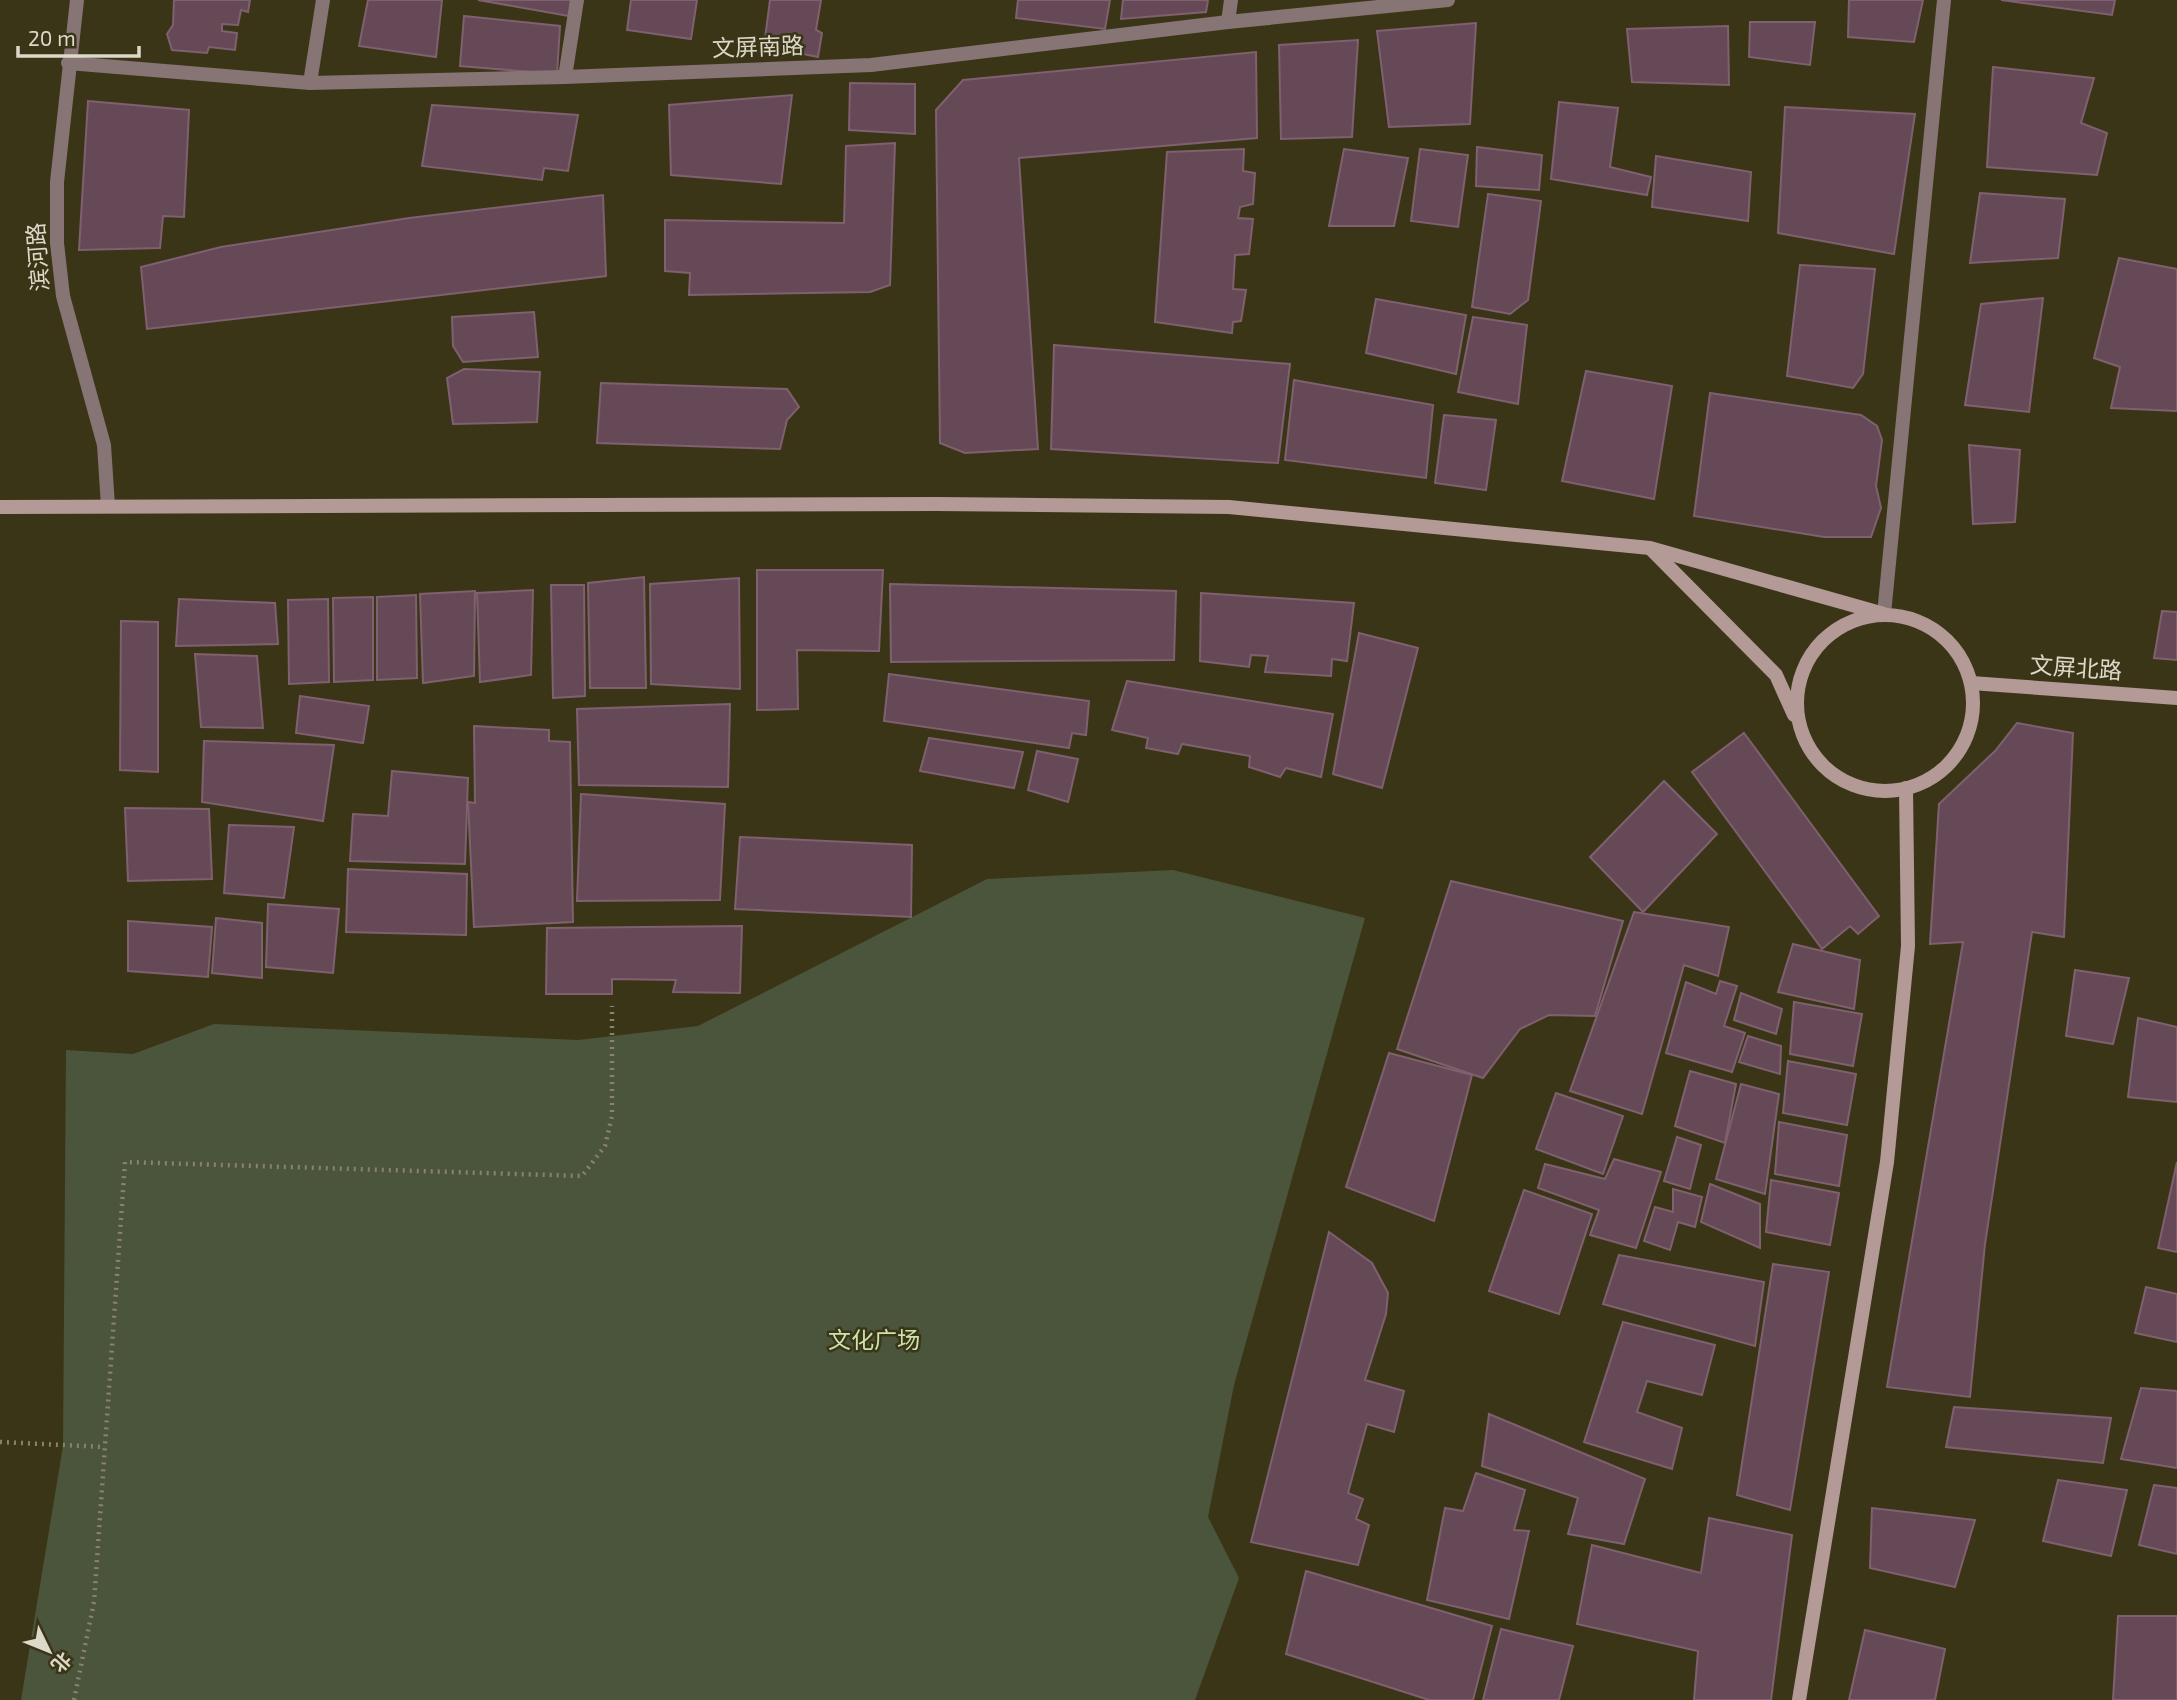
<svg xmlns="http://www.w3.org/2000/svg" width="2177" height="1700" font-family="'Exo 2','Noto Sans SC',sans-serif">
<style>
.green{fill:#4a553b}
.building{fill:#664956;stroke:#7f606e;stroke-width:2}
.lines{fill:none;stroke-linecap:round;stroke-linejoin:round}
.path{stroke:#88836c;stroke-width:4.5;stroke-dasharray:2 5;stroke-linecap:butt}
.service{stroke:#867574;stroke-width:14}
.minor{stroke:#867574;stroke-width:14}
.tertiary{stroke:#867574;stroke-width:14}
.secondary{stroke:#b39a97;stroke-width:14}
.labels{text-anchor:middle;stroke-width:5;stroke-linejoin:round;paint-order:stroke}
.street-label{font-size:23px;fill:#ddd9c9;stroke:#3b3518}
.park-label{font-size:23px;fill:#cbe2ad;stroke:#3b3518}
</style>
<rect width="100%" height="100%" fill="#3b3518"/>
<polygon class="green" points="1173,870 1365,918 1234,1385 1208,1517 1239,1578 1195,1700 21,1700 63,1446 66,1050 133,1054 214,1024 578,1040 698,1026 987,879"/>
<g class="building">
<polygon points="174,0 250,0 248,12 241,10 238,25 222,24 222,31 237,33 235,50 209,47 207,53 172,50 167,34 173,25"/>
<polygon points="368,0 442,0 436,57 359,46"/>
<polygon points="478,0 571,0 569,16"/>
<polygon points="631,0 697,0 691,39 627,30"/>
<polygon points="770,0 821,0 816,30 822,33 818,57 764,46"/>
<polygon points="1018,0 1110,0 1105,29 1016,18"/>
<polygon points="1123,0 1208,0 1206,12 1121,19"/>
<polygon points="1849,0 1923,0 1914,42 1848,37"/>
<polygon points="2001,0 2115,0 2112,15"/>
<polygon points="464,16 560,26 557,74 460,66"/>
<polygon points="1750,22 1815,22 1810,65 1749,57"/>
<polygon points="1476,23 1470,124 1389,127 1377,31"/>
<polygon points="1728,26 1729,85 1632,82 1627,29"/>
<polygon points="1358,40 1352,137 1281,139 1279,45"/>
<polygon points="1256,52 1257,138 1019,158 1038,449 965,453 940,443 936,110 963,80"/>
<polygon points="1993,67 2094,78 2081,123 2107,133 2097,175 1987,167"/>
<polygon points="850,83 915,84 915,134 849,130"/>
<polygon points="792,95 781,184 671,175 669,105"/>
<polygon points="88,101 189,110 184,217 163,216 160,248 79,250"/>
<polygon points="1559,102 1618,108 1610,167 1651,177 1647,195 1551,179"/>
<polygon points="432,105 578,115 568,171 544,168 542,180 422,166"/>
<polygon points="1785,107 1915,114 1894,254 1778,233"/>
<polygon points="895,143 890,285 870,292 689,295 690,273 665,271 665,220 844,223 846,146"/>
<polygon points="1477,147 1542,155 1539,190 1476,186"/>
<polygon points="1244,149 1243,171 1255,173 1253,204 1240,207 1238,218 1253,219 1249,254 1235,255 1233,289 1246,290 1241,321 1233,322 1232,333 1155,322 1167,152"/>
<polygon points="1344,149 1408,158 1394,226 1329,226"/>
<polygon points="1420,149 1468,155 1458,227 1411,221"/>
<polygon points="1656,156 1751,172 1748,221 1652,207"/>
<polygon points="1980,193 2065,199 2058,258 1970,263"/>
<polygon points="1488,194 1541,201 1528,300 1510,314 1472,307"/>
<polygon points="603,195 606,276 147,329 141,267 221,247 409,218"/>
<polygon points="2119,258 2177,269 2177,411 2111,408 2120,367 2094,358"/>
<polygon points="1800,265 1875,269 1863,374 1853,388 1787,376"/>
<polygon points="2043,298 2029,412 1965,405 1981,304"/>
<polygon points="1376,299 1466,315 1456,374 1366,353"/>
<polygon points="534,312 538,357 463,362 453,346 452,317"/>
<polygon points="1473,317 1527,325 1518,404 1458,392"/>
<polygon points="1054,345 1290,364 1278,463 1051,449"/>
<polygon points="464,369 540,372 537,422 453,424 447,378"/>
<polygon points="1586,371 1672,386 1654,499 1562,481"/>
<polygon points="1294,380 1433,405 1426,478 1285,460"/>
<polygon points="601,383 787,389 799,407 787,420 780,449 597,443"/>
<polygon points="1710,393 1861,415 1877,426 1882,440 1876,486 1881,508 1871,537 1824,537 1694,516"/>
<polygon points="1444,415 1496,420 1486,490 1435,483"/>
<polygon points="1969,445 2020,450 2015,522 1973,524"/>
<polygon points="757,570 883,570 879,651 797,650 798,709 757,710"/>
<polygon points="644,577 646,688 590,688 588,583"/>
<polygon points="739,578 740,689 651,684 650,584"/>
<polygon points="890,584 1176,591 1174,660 891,662"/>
<polygon points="551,585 584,585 585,696 553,698"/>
<polygon points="533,590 531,675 480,682 477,593"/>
<polygon points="475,591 474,676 423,683 420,594"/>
<polygon points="1201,593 1354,603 1347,661 1332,659 1331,676 1265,672 1268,656 1251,655 1249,667 1200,661"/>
<polygon points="416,595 417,678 377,680 377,597"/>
<polygon points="373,597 373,680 334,682 333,598"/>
<polygon points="179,599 275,603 278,644 176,646"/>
<polygon points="328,599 329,682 289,684 288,600"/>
<polygon points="2162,611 2177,612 2177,660 2154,658"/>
<polygon points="121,621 158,622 158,772 120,770"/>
<polygon points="1359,633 1418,648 1382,788 1333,774"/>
<polygon points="195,654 257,656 263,728 201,727"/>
<polygon points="889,674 1089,701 1086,735 1072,733 1069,748 884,721"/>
<polygon points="1127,681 1333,714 1321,777 1286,768 1280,777 1249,767 1250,756 1182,744 1178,754 1146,748 1148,738 1112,730"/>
<polygon points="300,696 369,706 363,743 296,733"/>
<polygon points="730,704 728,787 579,785 577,709"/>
<polygon points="2017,723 2073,733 2064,937 2032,932 1985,1244 1970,1397 1887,1387 1963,942 1930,944 1939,804 1995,751"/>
<polygon points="474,726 549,730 549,741 570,742 573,922 474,927 468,802 475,803"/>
<polygon points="1744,733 1879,916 1858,934 1850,926 1822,949 1692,772"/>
<polygon points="929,738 1023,752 1014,788 920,771"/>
<polygon points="204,741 334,745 323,821 202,802"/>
<polygon points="1037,751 1078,759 1068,802 1028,790"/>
<polygon points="392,771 468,778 465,864 350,861 353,814 388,816"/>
<polygon points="1664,781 1717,834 1643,912 1590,857"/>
<polygon points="581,794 725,804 720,900 577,901"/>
<polygon points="125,808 209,809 212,879 128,881"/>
<polygon points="229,825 294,827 284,898 224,893"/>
<polygon points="740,837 912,845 911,917 735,909"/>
<polygon points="348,869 467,874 466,935 346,932"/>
<polygon points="1451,881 1623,921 1595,1016 1549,1015 1520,1029 1483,1078 1397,1049"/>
<polygon points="268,904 339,909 333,973 266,967"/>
<polygon points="1634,912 1729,927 1718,976 1684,965 1642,1114 1570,1091"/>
<polygon points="216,918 262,923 262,978 212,973"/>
<polygon points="128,921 212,927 208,977 128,971"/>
<polygon points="742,926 740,993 673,992 676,980 612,979 612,994 546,994 547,928"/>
<polygon points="1793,944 1860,960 1854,1009 1778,992"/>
<polygon points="2075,970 2129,978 2113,1044 2066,1036"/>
<polygon points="1720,981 1737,986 1724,1026 1745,1033 1732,1072 1666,1053 1686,982 1716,994"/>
<polygon points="1741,993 1782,1009 1776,1034 1734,1020"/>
<polygon points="1794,1002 1862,1014 1853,1066 1790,1054"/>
<polygon points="2138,1018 2177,1027 2177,1102 2128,1097"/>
<polygon points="1748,1036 1781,1046 1780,1074 1739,1062"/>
<polygon points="1389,1053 1472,1075 1434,1221 1346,1187"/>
<polygon points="1788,1061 1856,1074 1847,1125 1783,1113"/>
<polygon points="1690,1071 1736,1084 1725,1143 1675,1126"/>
<polygon points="1741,1084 1779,1094 1765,1194 1716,1179"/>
<polygon points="1556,1093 1623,1116 1603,1174 1536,1149"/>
<polygon points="1779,1122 1847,1135 1839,1186 1775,1174"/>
<polygon points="1677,1137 1701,1145 1690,1189 1664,1181"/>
<polygon points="1614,1159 1661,1172 1636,1248 1590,1235 1599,1210 1538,1188 1545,1164 1605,1179"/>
<polygon points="2177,1162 2177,1252 2158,1248"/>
<polygon points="1771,1180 1839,1193 1830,1245 1766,1232"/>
<polygon points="1710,1184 1760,1204 1760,1248 1701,1222"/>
<polygon points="1673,1189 1702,1197 1695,1227 1678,1222 1670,1250 1644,1241 1655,1207 1673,1212"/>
<polygon points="1524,1190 1592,1214 1559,1314 1489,1291"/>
<polygon points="1329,1232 1372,1263 1388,1293 1386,1314 1365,1380 1404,1391 1394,1432 1367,1424 1348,1493 1363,1499 1356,1519 1369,1525 1358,1565 1251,1542"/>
<polygon points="1619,1255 1764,1282 1755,1346 1603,1304"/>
<polygon points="1773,1264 1829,1272 1790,1510 1737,1495"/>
<polygon points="2146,1287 2177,1294 2177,1342 2135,1333"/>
<polygon points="1623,1322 1715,1345 1702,1395 1647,1381 1637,1412 1682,1428 1672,1469 1584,1442"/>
<polygon points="2141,1388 2177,1391 2177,1468 2121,1459"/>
<polygon points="1954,1407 2111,1418 2103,1463 1946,1447"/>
<polygon points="1489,1414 1645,1479 1624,1544 1568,1534 1578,1498 1482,1466"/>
<polygon points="1476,1473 1525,1490 1514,1530 1529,1531 1509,1619 1427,1600 1445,1508 1463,1511"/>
<polygon points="2058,1480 2127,1490 2111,1556 2043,1541"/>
<polygon points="2154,1485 2177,1488 2177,1554 2139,1545"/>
<polygon points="1872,1508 1975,1520 1955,1587 1870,1568"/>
<polygon points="1709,1518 1792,1535 1771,1700 1694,1700 1698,1651 1577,1624 1592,1545 1701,1573"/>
<polygon points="1306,1571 1492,1626 1473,1700 1429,1700 1286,1654"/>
<polygon points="2118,1616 2177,1616 2177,1700 2113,1700"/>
<polygon points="1501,1629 1573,1646 1559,1700 1483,1700"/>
<polygon points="1865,1630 1945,1649 1935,1700 1849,1700"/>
</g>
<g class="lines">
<g class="path">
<polyline points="0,1442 105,1447"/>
<polyline points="74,1700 94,1602 125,1162 582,1176 605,1146 612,1116 612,1006"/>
</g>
<g class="service">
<polyline points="1228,22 1231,0"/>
<polyline points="565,77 577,0"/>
<polyline points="310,83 323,0"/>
</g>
<g class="minor">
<polyline points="68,63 310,83 565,77 871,65 1228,22 1448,0"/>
<polyline points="1884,614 1944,0"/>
</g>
<polyline class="tertiary" points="77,0 57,182 57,243 63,296 104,445 108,506"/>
<g class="secondary">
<polyline points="0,507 936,504 1229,507 1650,548 1884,614"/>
<polyline points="1651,549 1776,675 1794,715"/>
<circle cx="1885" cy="703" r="88"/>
<polyline points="1971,683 2177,698"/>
<polyline points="1799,1700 1887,1162 1908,946 1906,788"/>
</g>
</g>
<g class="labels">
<g class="street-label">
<text transform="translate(758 47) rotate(-2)" y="8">文屏南路</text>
<text transform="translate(38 257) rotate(-94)" y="8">滨河路</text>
<text transform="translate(2076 668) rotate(4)" y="8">文屏北路</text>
</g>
<g class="park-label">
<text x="874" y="1348">文化广场</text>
</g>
</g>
<g transform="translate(49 1651) rotate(133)" stroke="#3b3518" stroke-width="5" paint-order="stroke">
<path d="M0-5L12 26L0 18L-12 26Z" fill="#ddd9c9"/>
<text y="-10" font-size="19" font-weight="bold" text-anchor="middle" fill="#ddd9c9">北</text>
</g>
<path d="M18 46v10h121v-10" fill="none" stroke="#ddd9c9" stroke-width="3.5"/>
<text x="28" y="46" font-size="21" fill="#ddd9c9" stroke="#3b3518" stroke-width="5" paint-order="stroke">20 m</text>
</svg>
